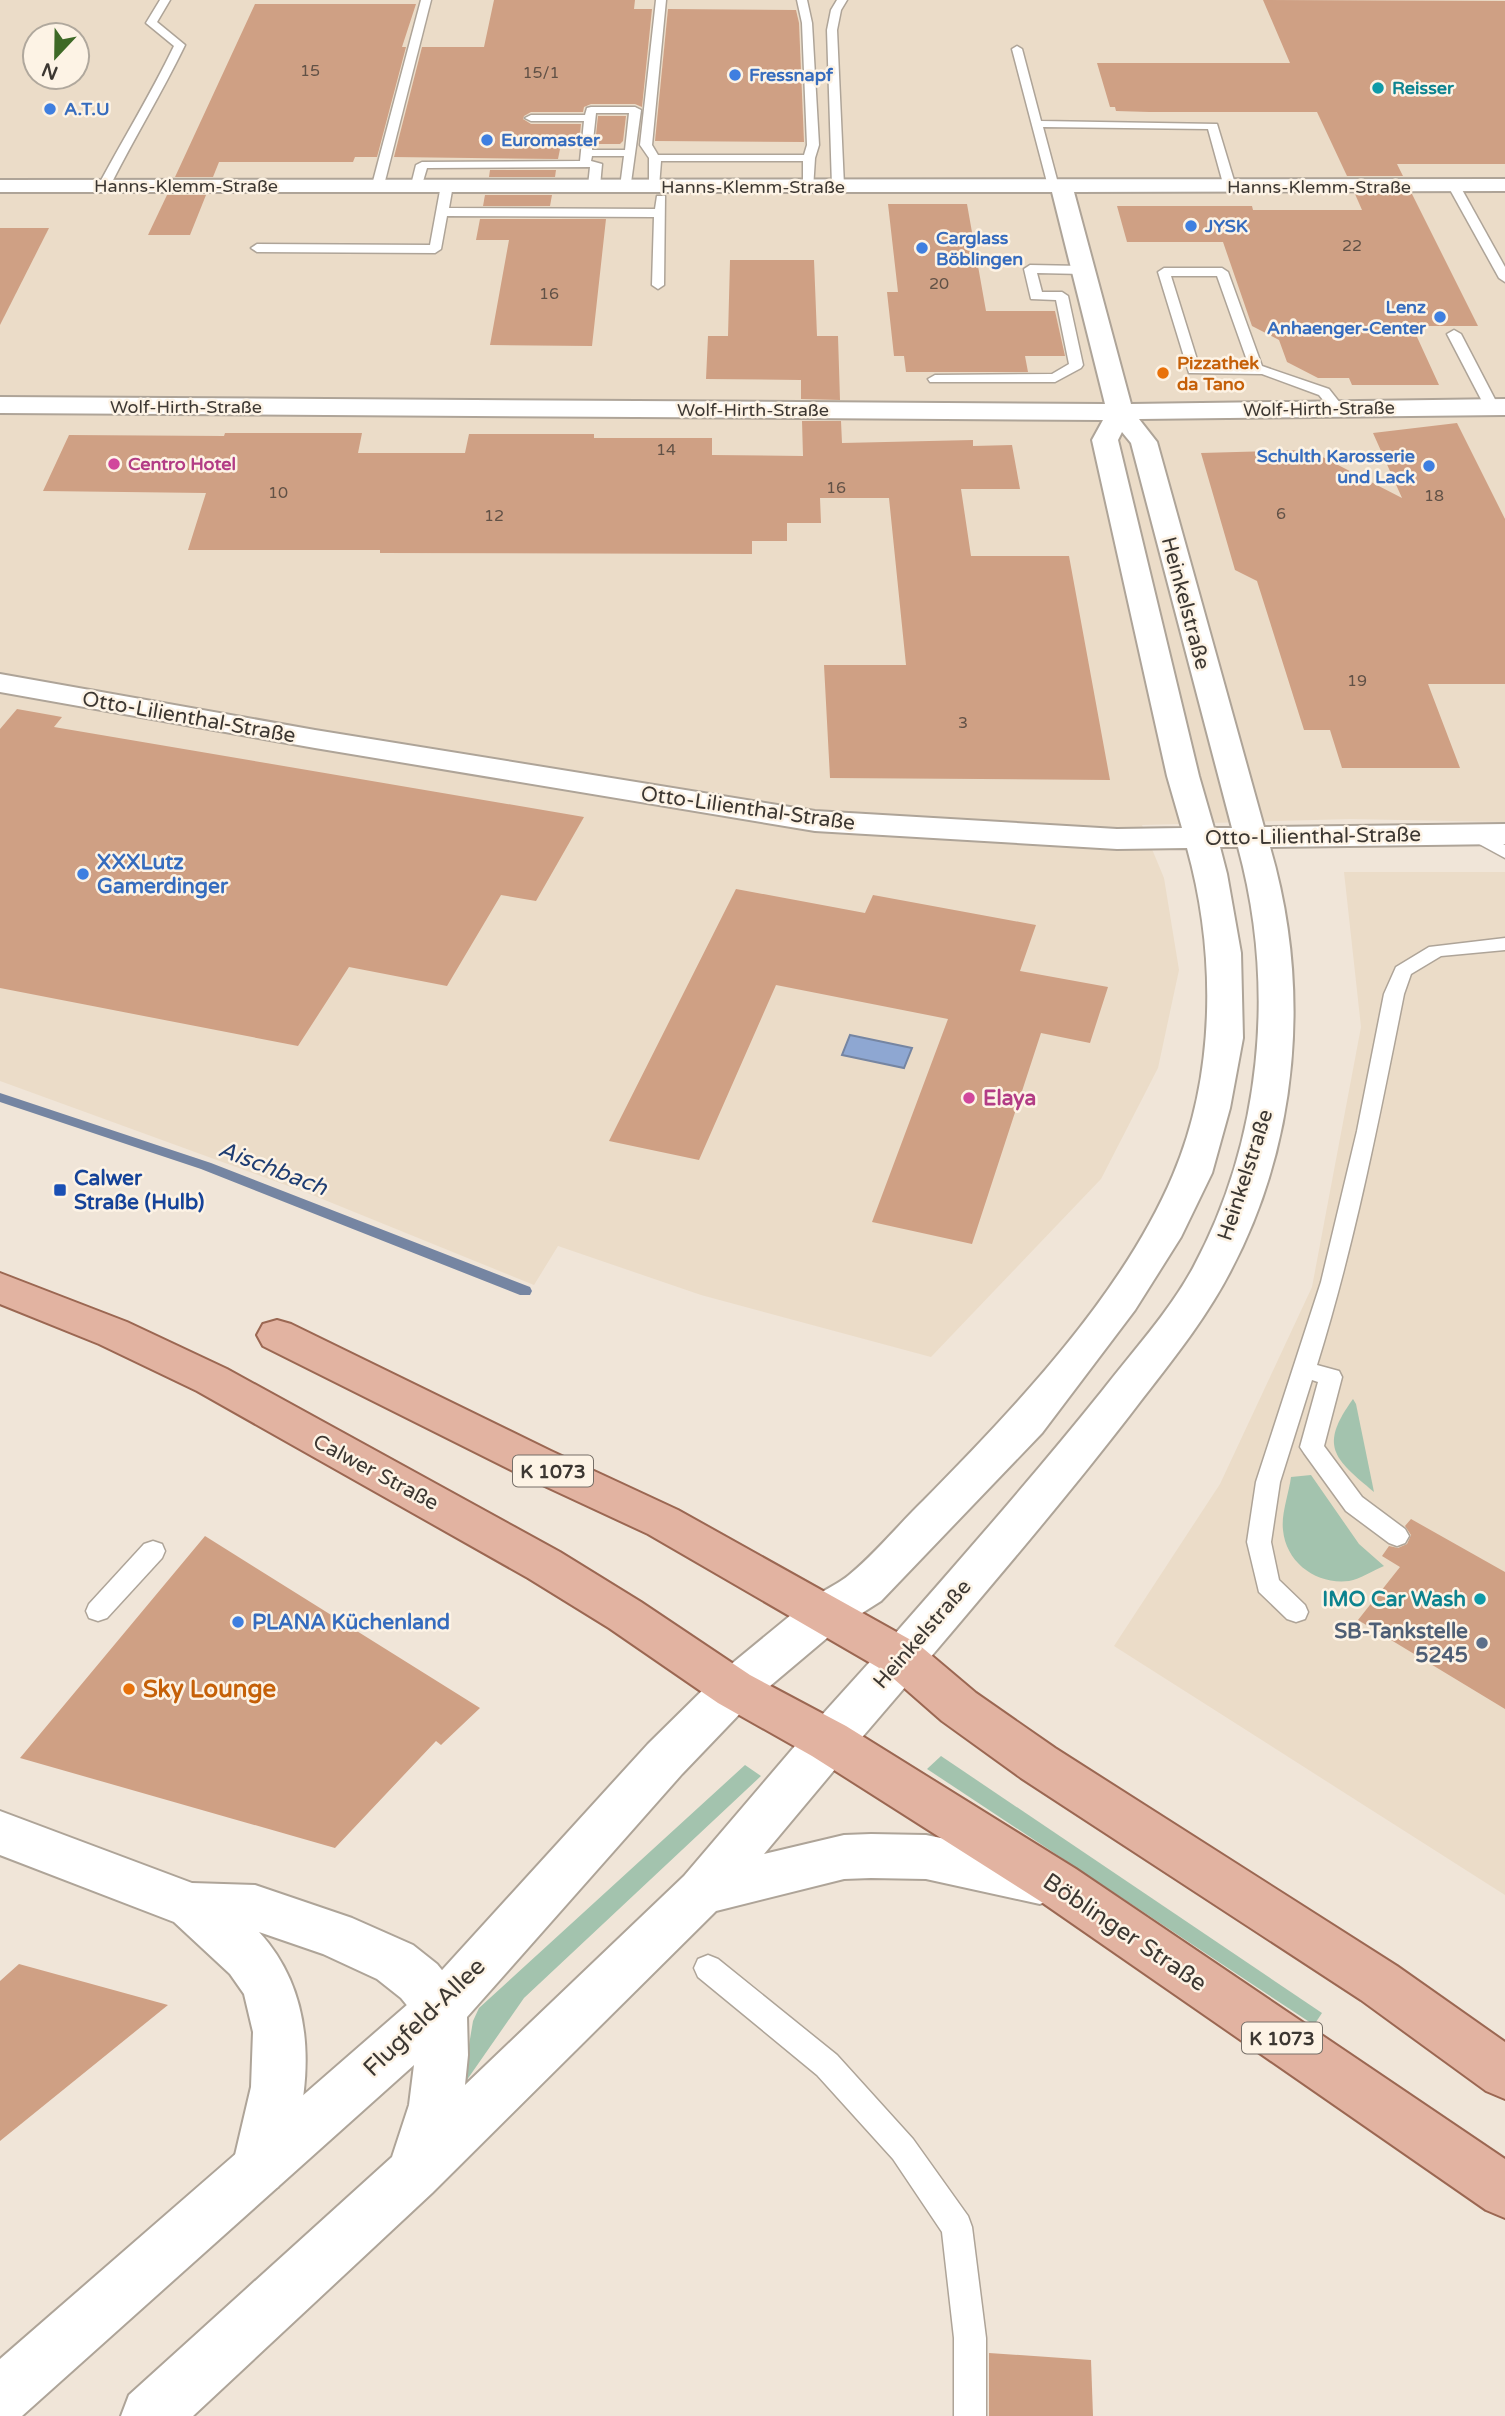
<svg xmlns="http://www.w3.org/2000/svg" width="1505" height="2416" font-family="'Varela Round',sans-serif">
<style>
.built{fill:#ebdcc8;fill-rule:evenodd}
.green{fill:#a3c3ae}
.water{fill:#8ea7d2;stroke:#7585a2;stroke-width:2}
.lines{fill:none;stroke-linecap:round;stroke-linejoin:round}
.stream{fill:#7585a2;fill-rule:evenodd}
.building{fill:#cfa084}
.service-casing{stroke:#aea498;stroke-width:3}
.minor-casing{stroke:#aea498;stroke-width:4}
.tertiary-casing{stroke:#aea498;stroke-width:4}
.secondary-casing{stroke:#aea498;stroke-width:4}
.primary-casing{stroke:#9b6752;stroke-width:4}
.service{fill:#fff;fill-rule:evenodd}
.minor{fill:#fff;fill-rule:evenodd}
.tertiary{fill:#fff;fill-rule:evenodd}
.secondary{fill:#fff;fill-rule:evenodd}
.primary{fill:#e2b3a1;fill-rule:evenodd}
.shop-dot{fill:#3f7fe0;stroke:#fdf3e5;stroke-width:2.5}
.culture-dot{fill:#0f9aa8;stroke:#fdf3e5;stroke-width:2.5}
.food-dot{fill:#e8710a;stroke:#fdf3e5;stroke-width:2.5}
.hotel-dot{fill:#d1479c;stroke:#fdf3e5;stroke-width:2.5}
.transit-dot{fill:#1a4fb4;stroke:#fdf3e5;stroke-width:2.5}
.service-dot{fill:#5c6f8a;stroke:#fdf3e5;stroke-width:2.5}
.labels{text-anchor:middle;stroke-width:5;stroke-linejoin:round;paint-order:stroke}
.far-number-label{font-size:16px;fill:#615146}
.far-shop-label{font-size:18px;font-weight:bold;fill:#366cbe;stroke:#fdf3e5;text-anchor:start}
.far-culture-label{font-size:18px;font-weight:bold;fill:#0d838f;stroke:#fdf3e5;text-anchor:start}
.far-street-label{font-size:18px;fill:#3c3732;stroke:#fdf3e5}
.far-food-label{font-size:18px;font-weight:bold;fill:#c56008;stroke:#fdf3e5;text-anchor:start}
.far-hotel-label{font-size:18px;font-weight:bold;fill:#b23c85;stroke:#fdf3e5;text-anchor:start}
.shield{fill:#fdf3e5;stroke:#766f68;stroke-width:2}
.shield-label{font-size:19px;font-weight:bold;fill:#3c3732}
.street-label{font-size:21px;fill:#3c3732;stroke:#fdf3e5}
.shop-label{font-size:21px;font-weight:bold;fill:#366cbe;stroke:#fdf3e5;text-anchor:start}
.hotel-label{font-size:21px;font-weight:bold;fill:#b23c85;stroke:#fdf3e5;text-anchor:start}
.transit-label{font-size:21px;font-weight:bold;fill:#164399;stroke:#fdf3e5;text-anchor:start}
.culture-label{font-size:21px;font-weight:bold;fill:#0d838f;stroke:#fdf3e5;text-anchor:end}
.service-label{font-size:21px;font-weight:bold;fill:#4e5e75;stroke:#fdf3e5;text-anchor:end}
.water-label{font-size:23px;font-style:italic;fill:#1f3d72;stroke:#fdf3e5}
.near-food-label{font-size:24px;font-weight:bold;fill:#c56008;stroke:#fdf3e5;text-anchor:start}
.near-street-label{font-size:24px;fill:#3c3732;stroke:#fdf3e5}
</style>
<rect width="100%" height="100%" fill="#f0e5d8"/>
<g class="built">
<path d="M0,0H1505V822L1350,819L1142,825L1164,878L1179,970L1158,1068L1101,1179L931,1357L701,1295L558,1246L534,1285L305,1192L0,1081ZM35,35H77V77H35Z"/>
<polygon points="1344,872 1505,872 1505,1895 1114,1646 1220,1484 1312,1287 1361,1027"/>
</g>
<g class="green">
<path d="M1353,1399L1356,1404L1374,1492C1333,1458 1319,1446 1353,1399Z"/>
<path d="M1311,1475L1359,1544L1384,1566C1374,1570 1360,1579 1349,1581C1317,1585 1286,1563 1283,1530C1281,1514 1289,1493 1291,1477Z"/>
<polygon points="941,1756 1322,2013 1314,2025 927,1769"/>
<polygon points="745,1765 761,1776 524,1998 462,2087 473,2021 479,2008"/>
</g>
<polygon class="water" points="850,1035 912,1048 904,1068 842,1055"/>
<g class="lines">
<polygon class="stream" points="0,1093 211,1163 530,1287 532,1291 530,1295 520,1295 201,1169 0,1102"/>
</g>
<g class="building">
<polygon points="494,0 635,0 634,9 652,9 642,107 635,104 591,104 584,107 583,112 531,112 524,116 523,119 531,124 581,124 579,144 561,144 558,159 394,157 422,47 484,47"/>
<polygon points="1263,0 1505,1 1505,164 1397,164 1403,176 1347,176 1317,112 1149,112 1116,111 1115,107 1110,107 1097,63 1290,63"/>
<polygon points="255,4 416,4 402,47 406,47 377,157 355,157 353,162 219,162 213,177 175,177"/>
<polygon points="668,9 796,10 799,23 804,142 655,141"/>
<polygon points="598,116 626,116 623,141 620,144 595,144"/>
<polygon points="490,170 556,170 555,177 489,177"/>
<polygon points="1355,194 1412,194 1478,326 1412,326 1439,385 1352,385 1349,378 1318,378 1287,362 1279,340 1252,326 1223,242 1127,242 1117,206 1252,206 1253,210 1362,210"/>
<polygon points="167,195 206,195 190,235 148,235"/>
<polygon points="485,195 552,195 550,206 483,206"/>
<polygon points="888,204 967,204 986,311 1055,311 1065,356 1025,356 1028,372 906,372 904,356 894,356 887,292 898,292"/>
<polygon points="480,219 606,219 592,346 490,345 509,240 476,240"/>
<polygon points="0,228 49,228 0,325"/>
<polygon points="730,260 814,260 817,336 838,336 840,400 801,399 801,380 706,379 708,336 728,336"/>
<polygon points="802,421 841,421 842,443 973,440 973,446 1012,445 1020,489 961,489 971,556 1069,556 1110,780 830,778 824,665 906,665 889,498 820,498 821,523 787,523 787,541 752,541 752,554 380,553 380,550 188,550 206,493 43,491 69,435 224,436 225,433 362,433 358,453 465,453 469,434 594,434 594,438 712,438 712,455 803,456"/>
<polygon points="1457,423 1505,519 1505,684 1428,684 1460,768 1342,768 1330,730 1304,730 1257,581 1235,570 1201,453 1309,450 1402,498 1373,433"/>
<polygon points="17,709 62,717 54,727 584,817 536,901 501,895 447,986 349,967 298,1046 0,988 0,729"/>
<polygon points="736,889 865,913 873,895 1036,925 1020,971 1108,987 1090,1043 1041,1033 972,1244 872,1222 948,1019 776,985 699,1160 609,1141"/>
<polygon points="1411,1519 1505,1572 1505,1709 1358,1620 1400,1567 1382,1556 1389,1546 1398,1548 1407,1544 1411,1535 1405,1526"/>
<polygon points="205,1536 480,1708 441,1745 436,1741 335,1848 20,1758"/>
<polygon points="19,1964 168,2005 0,2141 0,1981"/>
<polygon points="989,2353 1091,2360 1093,2416 989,2416"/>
</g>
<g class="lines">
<g class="service-casing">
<g id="service">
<path d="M160,0H170L157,22L185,45C162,93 134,138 110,186L100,189L98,186C123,139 151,94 174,46L146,23Z"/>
<polygon points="421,0 431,0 384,185 378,189 372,185"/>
<polygon points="656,0 666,0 652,145 658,155 804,155 807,145 802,23 797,0 807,0 812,23 819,145 815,158 813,189 803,186 803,161 661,161 659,187 649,190 649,158 640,145"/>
<polygon points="837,0 847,0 841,10 837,30 844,186 838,190 832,186 827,30 831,10"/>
<polygon points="1017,46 1022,49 1041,121 1217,124 1236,187 1230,191 1224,187 1208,129 1043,127 1059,187 1049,190 1012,49"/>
<path d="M591,107H635L641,110L630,190L620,187L624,156H592L591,161L602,164L600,186L594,190L588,186L590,167L427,168L421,188L411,185L416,165L422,162L580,161L584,121H531L525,118L531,115H585L587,108ZM596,113H629L625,150H592Z"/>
<polygon points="447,181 453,185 449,208 655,209 657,196 665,196 664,285 658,289 652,285 654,217 447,216 441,249 435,253 257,252 251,248 257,244 430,245 441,185"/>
<polygon points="1454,182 1460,186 1505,267 1505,282 1499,278 1448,186"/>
<polygon points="1030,265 1083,266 1089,270 1083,274 1037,273 1042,292 1062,292 1068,296 1083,365 1081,368 1055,382 930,382 928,379 935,375 1052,374 1069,364 1056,300 1031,299 1024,269"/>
<path d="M1222,268L1228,272L1262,366L1329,389L1344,408L1342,411H1332L1319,395L1262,374L1189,373L1158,272L1164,268ZM1171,276H1217L1249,366H1199Z"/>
<polygon points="1454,330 1461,334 1499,407 1497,410 1492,411 1485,407 1447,334"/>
<polygon points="1476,830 1505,845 1505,858 1470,839 1467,835"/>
<path d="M1505,938V950L1441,956L1411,974L1404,994C1379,1119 1355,1243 1317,1365L1339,1371L1342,1377L1324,1446L1362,1497L1405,1529L1409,1536L1405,1543L1397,1546L1389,1543L1346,1511L1304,1453L1300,1447L1318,1382L1312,1380L1280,1482L1271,1542L1279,1580L1305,1605L1308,1612L1305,1619L1296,1622L1287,1619L1259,1592L1247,1542L1256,1482L1321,1282L1357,1131L1384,994L1396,967L1429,947Z"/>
<polygon points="153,1541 162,1544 165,1551 162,1558 107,1618 98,1621 89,1618 86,1611 89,1604 144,1544"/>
<polygon points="708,1955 718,1959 837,2055 913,2139 968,2216 972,2227 986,2338 986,2416 954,2416 954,2338 942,2232 893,2159 817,2075 698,1977 694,1968 698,1959"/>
</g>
</g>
<g class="minor-casing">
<g id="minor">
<path d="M1505,179V191L1074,192L1131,404L1505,399V415L1139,419L1157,442L1264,827L1505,824V844L1270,847C1311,987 1299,1142 1230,1272C1203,1324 1165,1369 1130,1415C1062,1503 990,1587 918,1672L902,1677L886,1672L879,1658L886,1644C959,1561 1032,1478 1102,1391C1133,1351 1169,1312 1193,1268C1262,1140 1276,986 1238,847H1220L1227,874L1241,953L1243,1038L1230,1108L1212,1173L1181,1237L1135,1310L1042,1433L881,1601L840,1627L824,1633L808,1627L801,1614C812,1592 831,1590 849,1575C876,1553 899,1524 924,1500C1015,1407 1122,1296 1173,1175C1216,1074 1216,952 1187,848L1117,849L815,831L315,748L0,692V674L315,730L815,811L1117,829L1182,828L1167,776L1092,440L1103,420L0,413V397L1105,404L1052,192H0V180ZM1122,432L1131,443L1232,828H1214L1199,776L1118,440Z"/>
<path d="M0,1811L192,1883L255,1885L352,1918L413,1945L437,1964L459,1991L467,2008L459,2025L441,2033L423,2025L401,1998L377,1979L323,1954L259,1932C324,2002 312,2106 278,2187L259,2195L240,2187L232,2168L251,2087L253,2032L244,1994L230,1974L174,1922L0,1855Z"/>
</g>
</g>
<g class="tertiary-casing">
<polygon id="tertiary" points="902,1639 918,1644 925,1658 918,1672 846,1756 829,1762 812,1756 805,1741 812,1726 886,1644"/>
</g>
<g class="secondary-casing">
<polygon id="secondary" points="824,1595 840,1601 847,1614 840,1627 750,1703 682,1774 467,2017 468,2055 465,2085 684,1876 812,1726 829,1720 846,1726 853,1741 846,1756 764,1854 844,1835 871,1834 926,1835 1040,1858 1058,1865 1065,1881 1058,1897 1040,1904 926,1879 871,1878 844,1879 716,1911 432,2193 193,2416 121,2416 129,2395 392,2157 409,2105 414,2065 22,2416 0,2416 0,2359 423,1991 648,1744 718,1675 808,1601"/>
</g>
<g class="primary-casing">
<g id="primary">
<polygon points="0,1273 127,1322 227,1369 560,1552 641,1602 750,1675 846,1726 1076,1869 1505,2159 1505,2218 1486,2210 1040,1901 812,1756 718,1703 609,1628 528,1578 197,1391 99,1344 0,1304"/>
<polygon points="277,1320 291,1324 551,1451 678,1510 918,1644 976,1693 1055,1748 1397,1966 1505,2042 1505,2099 1486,2091 1361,2000 1021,1778 942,1721 886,1672 648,1534 521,1475 263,1346 257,1335 263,1324"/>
</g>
</g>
<use href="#service" class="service"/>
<use href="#minor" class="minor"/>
<use href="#tertiary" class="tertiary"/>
<use href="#secondary" class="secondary"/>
<use href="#primary" class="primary"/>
</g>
<g class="shop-dot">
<circle cx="735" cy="75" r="7"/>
<circle cx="50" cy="109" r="7"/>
<circle cx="487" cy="140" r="7"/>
<circle cx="1191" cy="226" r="7"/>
<circle cx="922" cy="248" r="7"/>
<circle cx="1440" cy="317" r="7"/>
<circle cx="1429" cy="466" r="7"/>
<circle cx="83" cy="874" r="7"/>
<circle cx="238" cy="1622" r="7"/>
</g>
<g class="culture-dot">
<circle cx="1378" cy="88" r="7"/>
<circle cx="1480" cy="1599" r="7"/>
</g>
<g class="food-dot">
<circle cx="1163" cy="373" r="7"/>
<circle cx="129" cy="1689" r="7"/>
</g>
<g class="hotel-dot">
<circle cx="114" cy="464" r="7"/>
<circle cx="969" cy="1098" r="7"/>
</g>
<rect class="transit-dot" x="53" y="1183" width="14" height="14" rx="3.5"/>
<circle class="service-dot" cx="1482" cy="1643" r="7"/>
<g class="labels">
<g class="far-number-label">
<text x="310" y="76">15</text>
<text x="541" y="78">15/1</text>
<text x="1352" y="251">22</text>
<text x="939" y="289">20</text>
<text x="549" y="299">16</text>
<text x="666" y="455">14</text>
<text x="836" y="493">16</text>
<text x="278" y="498">10</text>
<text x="1434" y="501">18</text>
<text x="1281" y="519">6</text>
<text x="494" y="521">12</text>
<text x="1357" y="686">19</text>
<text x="963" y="728">3</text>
</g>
<g class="far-shop-label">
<text x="749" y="81">Fressnapf</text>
<text x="64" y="115">A.T.U</text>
<text x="501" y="146">Euromaster</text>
<text x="1205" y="232">JYSK</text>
<text x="936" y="244">Carglass<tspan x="936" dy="21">Böblingen</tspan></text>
<text x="1426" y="313" text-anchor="end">Lenz<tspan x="1426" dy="21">Anhaenger-Center</tspan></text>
<text x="1415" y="462" text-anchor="end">Schulth Karosserie<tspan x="1415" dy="21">und Lack</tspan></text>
</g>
<g class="far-culture-label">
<text x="1392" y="94">Reisser</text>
</g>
<g class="far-street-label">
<text x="186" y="192">Hanns-Klemm-Straße</text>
<text x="753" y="193">Hanns-Klemm-Straße</text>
<text x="1319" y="193">Hanns-Klemm-Straße</text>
<text x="186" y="413">Wolf-Hirth-Straße</text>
<text transform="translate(1319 409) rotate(-1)" y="6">Wolf-Hirth-Straße</text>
<text x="753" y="416">Wolf-Hirth-Straße</text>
</g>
<g class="far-food-label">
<text x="1177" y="369">Pizzathek<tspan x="1177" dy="21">da Tano</tspan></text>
</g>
<g class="far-hotel-label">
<text x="128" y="470">Centro Hotel</text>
</g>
<g class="shield">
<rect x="513" y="1455.5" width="80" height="31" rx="5"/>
<rect x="1242" y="2022.5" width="80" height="31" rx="5"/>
</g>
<g class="shield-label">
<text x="553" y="1478">K 1073</text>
<text x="1282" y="2045">K 1073</text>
</g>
<g class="street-label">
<text transform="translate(1186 603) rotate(75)" y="7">Heinkelstraße</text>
<text transform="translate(189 717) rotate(10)" y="7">Otto-Lilienthal-Straße</text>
<text transform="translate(748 808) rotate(8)" y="7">Otto-Lilienthal-Straße</text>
<text transform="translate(1313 836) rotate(-1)" y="7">Otto-Lilienthal-Straße</text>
<text transform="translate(1245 1175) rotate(-72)" y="7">Heinkelstraße</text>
<text transform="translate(376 1472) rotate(28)" y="7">Calwer Straße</text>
<text transform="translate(922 1634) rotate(-49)" y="7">Heinkelstraße</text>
</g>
<g class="shop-label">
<text x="97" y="869">XXXLutz<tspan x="97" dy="24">Gamerdinger</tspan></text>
<text x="252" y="1629">PLANA Küchenland</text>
</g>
<g class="hotel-label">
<text x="983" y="1105">Elaya</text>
</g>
<g class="transit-label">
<text x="74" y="1185">Calwer<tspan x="74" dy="24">Straße (Hulb)</tspan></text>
</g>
<g class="culture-label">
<text x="1466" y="1606">IMO Car Wash</text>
</g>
<g class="service-label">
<text x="1468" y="1638">SB-Tankstelle<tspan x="1468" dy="24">5245</tspan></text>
</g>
<g class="water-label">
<text transform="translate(273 1168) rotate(21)" y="8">Aischbach</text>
</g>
<g class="near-food-label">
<text x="143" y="1697">Sky Lounge</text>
</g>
<g class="near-street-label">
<text transform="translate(1125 1932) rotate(34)" y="8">Böblinger Straße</text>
<text transform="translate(424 2017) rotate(-44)" y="8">Flugfeld-Allee</text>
</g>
</g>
<g transform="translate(56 56) rotate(202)"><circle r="33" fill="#fdf3e5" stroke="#b0a89d" stroke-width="2"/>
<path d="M0-5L12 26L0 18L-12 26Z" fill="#3e6926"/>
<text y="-10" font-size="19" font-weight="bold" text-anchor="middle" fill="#3c3732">N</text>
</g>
</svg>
